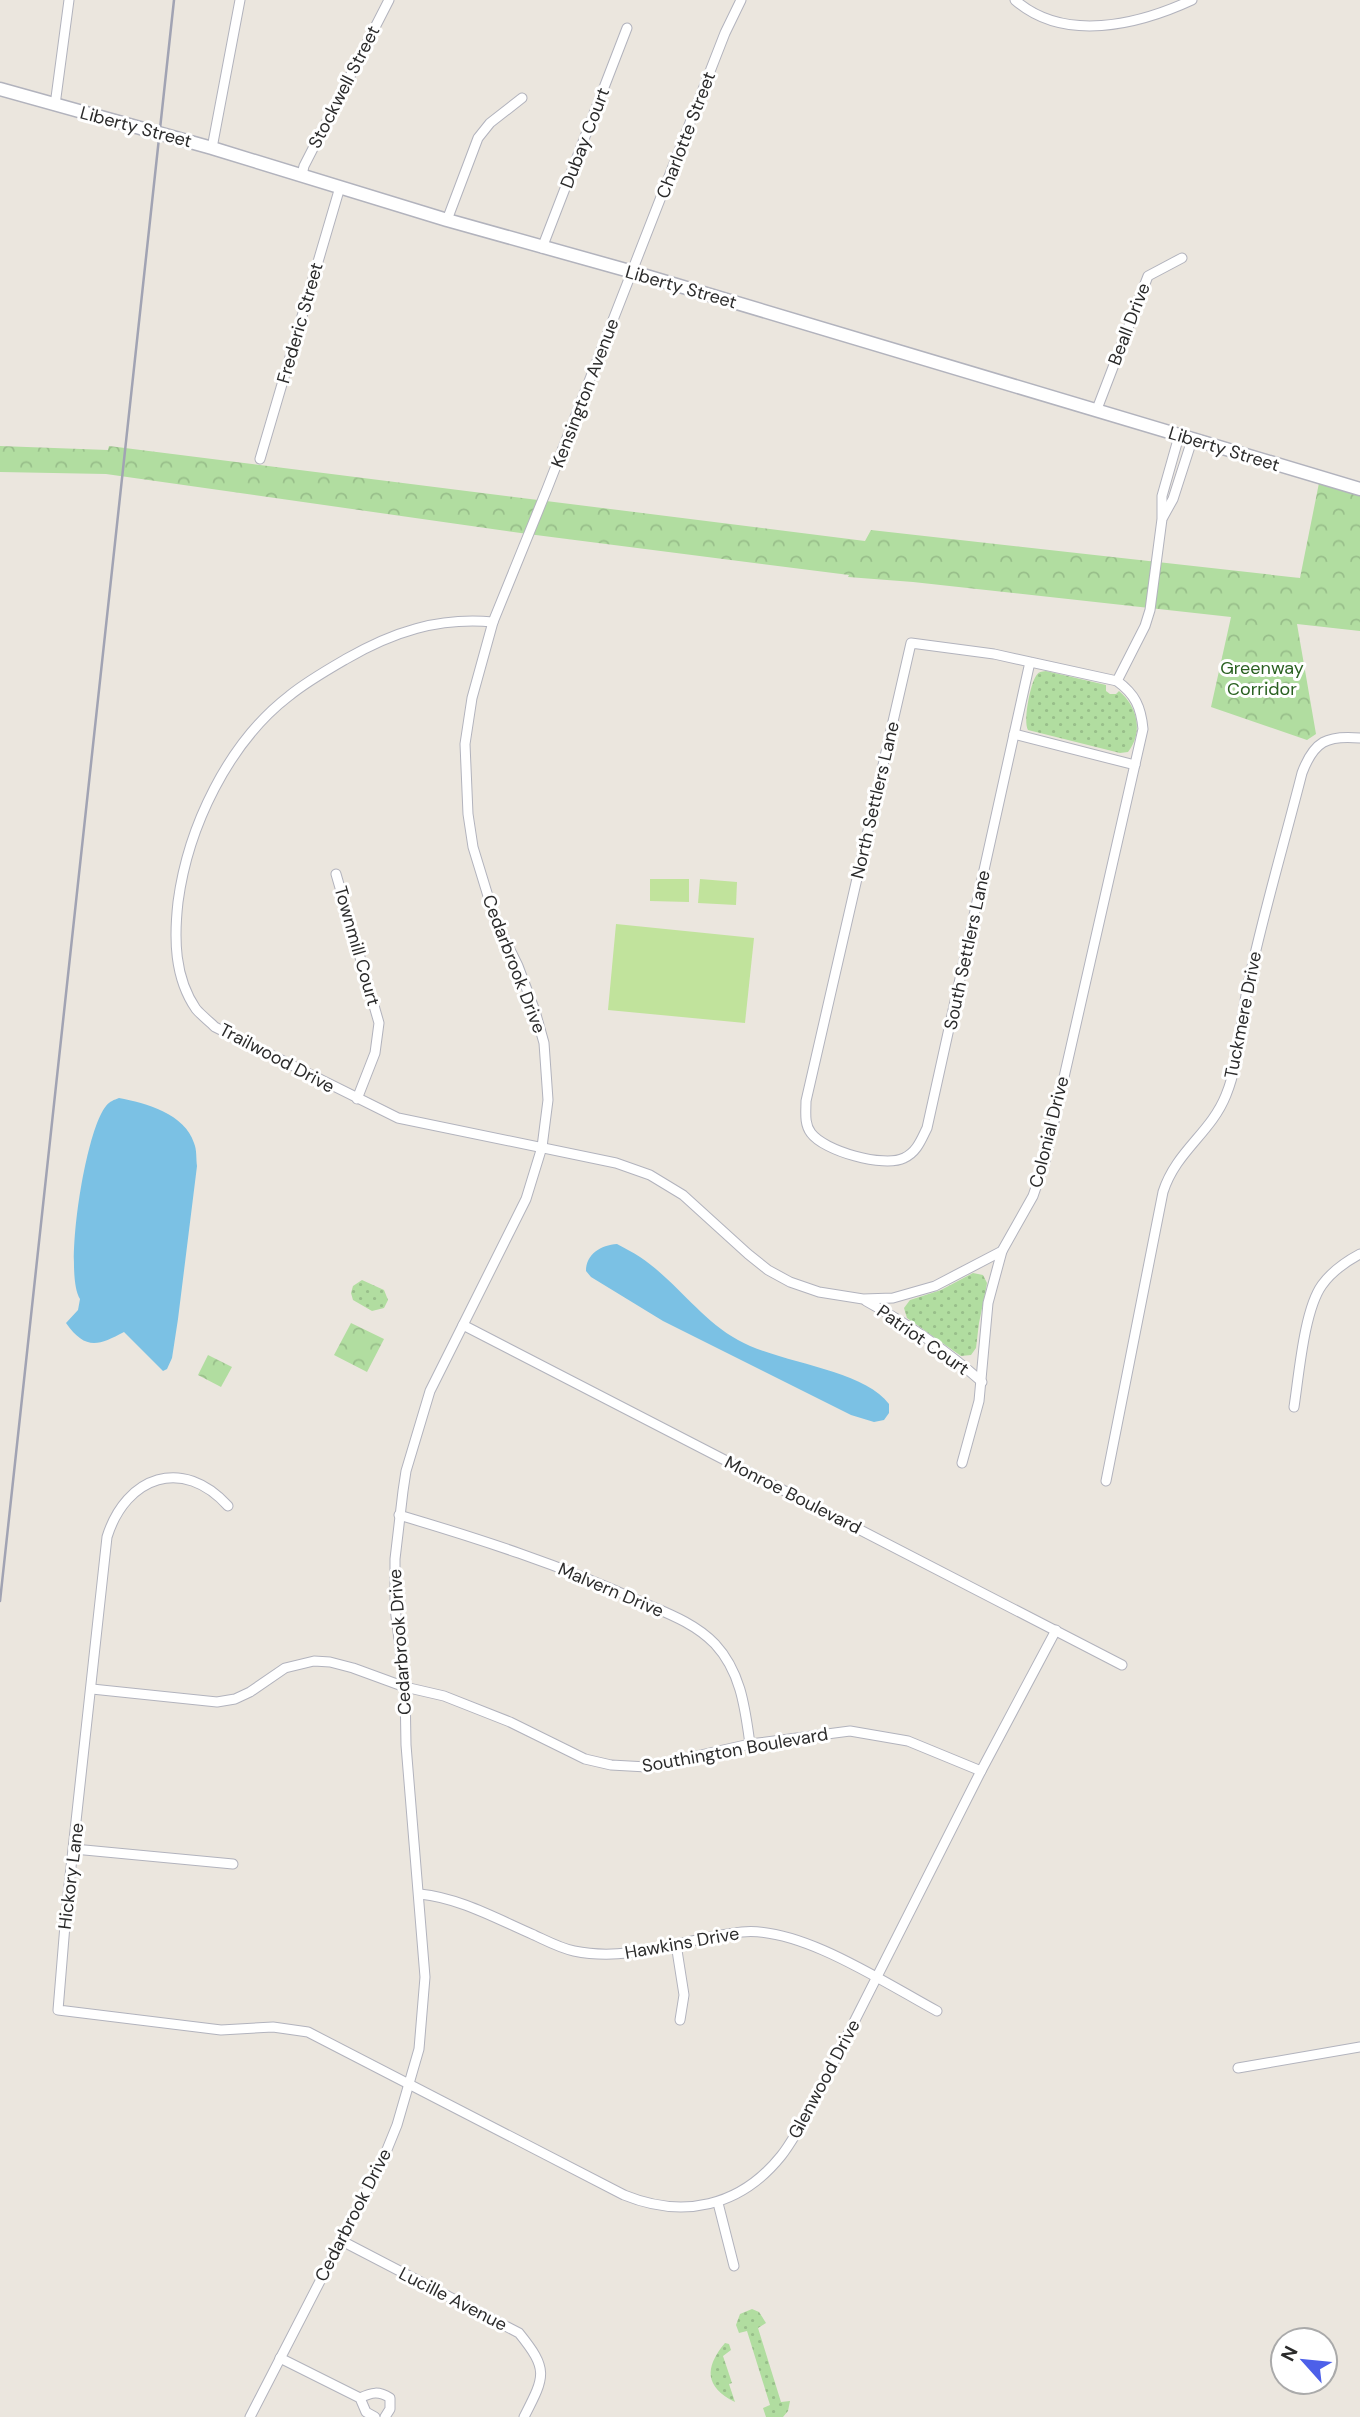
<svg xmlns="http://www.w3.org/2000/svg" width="1360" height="2417" font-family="'DM Sans',sans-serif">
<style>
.grass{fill:url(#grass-dots)}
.park{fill:url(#park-crowns)}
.pitch{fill:#c1e39c}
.water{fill:#7bc1e4}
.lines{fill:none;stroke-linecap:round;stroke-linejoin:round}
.street-casing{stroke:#b2b3bd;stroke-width:11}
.secondary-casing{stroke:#b2b3bd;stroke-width:15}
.street{stroke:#fff;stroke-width:9}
.secondary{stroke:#fff;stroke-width:12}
.rail{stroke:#a1a3b3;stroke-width:2.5}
.labels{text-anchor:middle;stroke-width:6;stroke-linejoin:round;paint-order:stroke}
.street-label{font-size:18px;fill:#2b2b2b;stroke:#fff}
.park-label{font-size:18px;fill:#2a6121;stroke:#fff}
</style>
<defs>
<pattern id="grass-dots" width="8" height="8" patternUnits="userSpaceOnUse" patternTransform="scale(1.75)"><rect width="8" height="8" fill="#b1dda0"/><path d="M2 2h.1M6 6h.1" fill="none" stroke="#98be8a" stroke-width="1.8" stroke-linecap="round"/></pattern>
<pattern id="park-crowns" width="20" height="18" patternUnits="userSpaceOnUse" patternTransform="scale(1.75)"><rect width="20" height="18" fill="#b1dda0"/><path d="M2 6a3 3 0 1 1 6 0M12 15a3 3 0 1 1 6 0" fill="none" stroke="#98be8a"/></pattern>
</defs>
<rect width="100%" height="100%" fill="#ebe6de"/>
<g class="grass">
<path d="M1046,671L1106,685V691L1110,694H1116L1119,691C1137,706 1144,732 1128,752L1120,753L1028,730C1023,721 1030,685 1036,676C1039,671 1041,672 1046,671Z"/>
<polygon points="973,1273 983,1275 987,1283 986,1289 979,1323 976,1348 971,1355 961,1356 907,1318 904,1308 910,1300 941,1290"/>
<polygon points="362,1280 384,1290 388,1300 384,1308 372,1311 353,1300 351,1293 353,1286"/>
<polygon points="752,2309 759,2312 766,2323 758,2328 781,2402 790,2401 788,2411 783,2417 766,2417 763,2408 770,2405 747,2331 739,2333 736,2325 740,2314"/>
<path d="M725,2343L729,2344L731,2350L723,2356L732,2383L729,2384L735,2402C705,2387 704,2368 725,2343Z"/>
</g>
<g class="park">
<polygon points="0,446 108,450 109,446 865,541 871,530 1300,578 1320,478 1360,491 1360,631 1297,624 1316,734 1307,740 1211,707 1231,617 913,582 848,577 849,575 528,534 106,474 0,472"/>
<polygon points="351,1323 384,1339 367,1372 334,1355"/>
<polygon points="208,1355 232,1367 221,1387 198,1375"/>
</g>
<g class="pitch">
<polygon points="650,879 689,879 689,902 650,901"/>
<polygon points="700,879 737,882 736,905 698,903"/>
<polygon points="616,924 754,938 745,1023 608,1010"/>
</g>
<g class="water">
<path d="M119,1098C146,1103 185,1114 194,1143C197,1150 196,1159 197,1166L178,1319L172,1358L167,1369L163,1371L124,1332C98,1346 85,1350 66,1323L78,1310L80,1299C63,1273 85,1131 106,1106C110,1101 114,1100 119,1098Z"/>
<path d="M617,1244C624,1248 633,1252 640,1257C676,1281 700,1319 738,1340C778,1363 863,1369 889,1404V1413L884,1420L874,1422L851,1415L663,1321L591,1277L586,1271C586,1254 601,1245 617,1244Z"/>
</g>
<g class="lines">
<g class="street-casing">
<g id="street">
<path d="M741,0L725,33L547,489L493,622C438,617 393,632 346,659C327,670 306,682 289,696C228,743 188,827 178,902C174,938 174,977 196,1009C201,1015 209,1021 215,1027L398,1118L616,1163L650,1175L683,1195L748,1254L768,1270L790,1282L819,1292L863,1299L893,1298L935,1286L1002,1251L1033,1196L1045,1161L1143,729C1141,707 1135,694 1117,681L994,654L911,643L806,1101C806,1112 804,1124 811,1133C824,1151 884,1168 904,1158C917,1152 921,1140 927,1128L1030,662"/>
<path d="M1015,0C1064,43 1138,25 1192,0"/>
<polyline points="55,105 69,0"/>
<polyline points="212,148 240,0"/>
<polyline points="302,175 304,166 389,0"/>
<polyline points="447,220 478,138 490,123 522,98"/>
<polyline points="542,248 627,28"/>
<polyline points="1097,409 1148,276 1182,258"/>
<polyline points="260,459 340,187"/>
<polyline points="1163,517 1173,499 1192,440"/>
<polyline points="1117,681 1145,626 1150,610 1162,519 1162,496 1179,436"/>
<polyline points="1014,734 1135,765"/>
<polyline points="336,874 379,1023 375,1053 357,1099"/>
<path d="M866,1301C908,1324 946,1350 982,1382"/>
<polyline points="463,1325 1122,1665"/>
<path d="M1294,1407C1299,1375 1304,1310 1322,1285C1332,1271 1345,1262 1360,1254"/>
<polyline points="962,1463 979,1401 988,1303 1002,1251"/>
<path d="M1106,1481L1163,1192C1176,1151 1211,1133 1226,1095C1240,1061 1240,1021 1248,985C1263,914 1284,844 1302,773C1314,741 1327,735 1360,738"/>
<path d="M228,1506C183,1456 126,1476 107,1537L66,1913L58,2010L221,2030L273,2027L308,2032L624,2195C683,2219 740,2207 781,2156C790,2145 797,2131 805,2119L981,1771L1056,1630"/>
<path d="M399,1515C480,1539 560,1565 637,1600C664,1612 694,1622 715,1644C741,1672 745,1708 750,1744"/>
<polyline points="92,1689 217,1702 235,1699 250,1692 285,1668 314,1661 330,1662 353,1668 405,1687 444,1696 510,1722 585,1759 611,1765 647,1767 750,1744 850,1731 908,1741 981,1771"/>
<polyline points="74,1849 233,1864"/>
<path d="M420,1894C460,1898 497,1919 534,1935C547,1941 560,1948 574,1951C631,1963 685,1938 742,1932C800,1926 885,1983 937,2011"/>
<polyline points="676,1944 684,1995 680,2020"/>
<polyline points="1238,2068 1360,2047"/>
<polyline points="718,2203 734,2266"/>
<path d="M340,2240L519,2333C549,2370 545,2376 524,2417"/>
<polyline points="280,2358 360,2398 366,2412 375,2417"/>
<path d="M360,2398C372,2392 379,2391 390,2398V2409L385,2417"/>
<polyline points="250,2417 384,2157 397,2125 419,2049 425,1977 406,1745 405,1687 395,1608 395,1559 403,1491 406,1471 430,1391 526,1199 542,1147 548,1100 544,1043 535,1011 518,966 495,919 473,847 468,814 465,744 472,698 493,622"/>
</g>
</g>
<g class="secondary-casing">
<polyline id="secondary" points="0,89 212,148 447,220 633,272 1360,489"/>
</g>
<use href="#street" class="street"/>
<use href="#secondary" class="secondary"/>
<polyline class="rail" points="0,1601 174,0"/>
</g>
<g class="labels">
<g class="street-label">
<text transform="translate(344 87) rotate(-63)" y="6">Stockwell Street</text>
<text transform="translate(136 127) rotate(15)" y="6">Liberty Street</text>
<text transform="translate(686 135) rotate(-69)" y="6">Charlotte Street</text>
<text transform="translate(585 138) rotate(-69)" y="6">Dubay Court</text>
<text transform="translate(681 287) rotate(16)" y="6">Liberty Street</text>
<text transform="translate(300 323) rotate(-74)" y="6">Frederic Street</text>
<text transform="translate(1129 324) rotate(-69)" y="6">Beall Drive</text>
<text transform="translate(585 393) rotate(-69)" y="6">Kensington Avenue</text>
<text transform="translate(1224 449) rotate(17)" y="6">Liberty Street</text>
<text transform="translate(875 800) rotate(-77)" y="6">North Settlers Lane</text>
<text transform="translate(357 946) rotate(74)" y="6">Townmill Court</text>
<text transform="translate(967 950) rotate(-78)" y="6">South Settlers Lane</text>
<text transform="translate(514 964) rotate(69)" y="6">Cedarbrook Drive</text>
<text transform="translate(1243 1015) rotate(-79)" y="6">Tuckmere Drive</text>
<text transform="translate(277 1058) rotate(28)" y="6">Trailwood Drive</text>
<text transform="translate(1049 1132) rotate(-76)" y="6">Colonial Drive</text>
<text transform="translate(923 1340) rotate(35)" y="6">Patriot Court</text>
<text transform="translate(793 1495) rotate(27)" y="6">Monroe Boulevard</text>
<text transform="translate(611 1590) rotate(23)" y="6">Malvern Drive</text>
<text transform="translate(400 1642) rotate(-94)" y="6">Cedarbrook Drive</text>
<text transform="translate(735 1750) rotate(-10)" y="6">Southington Boulevard</text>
<text transform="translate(71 1876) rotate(-83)" y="6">Hickory Lane</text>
<text transform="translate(682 1943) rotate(-10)" y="6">Hawkins Drive</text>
<text transform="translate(824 2079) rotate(-62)" y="6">Glenwood Drive</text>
<text transform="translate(353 2215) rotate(-63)" y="6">Cedarbrook Drive</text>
<text transform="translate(453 2299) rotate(27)" y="6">Lucille Avenue</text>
</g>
<g class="park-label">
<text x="1262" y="674">Greenway<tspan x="1262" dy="21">Corridor</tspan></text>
</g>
</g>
<g transform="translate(1304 2361) rotate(297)"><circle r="33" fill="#ffffff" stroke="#aaaaaa" stroke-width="2"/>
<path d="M0-5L12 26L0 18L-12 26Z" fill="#4d60e9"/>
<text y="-10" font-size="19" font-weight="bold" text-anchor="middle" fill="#2b2b2b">N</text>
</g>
</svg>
